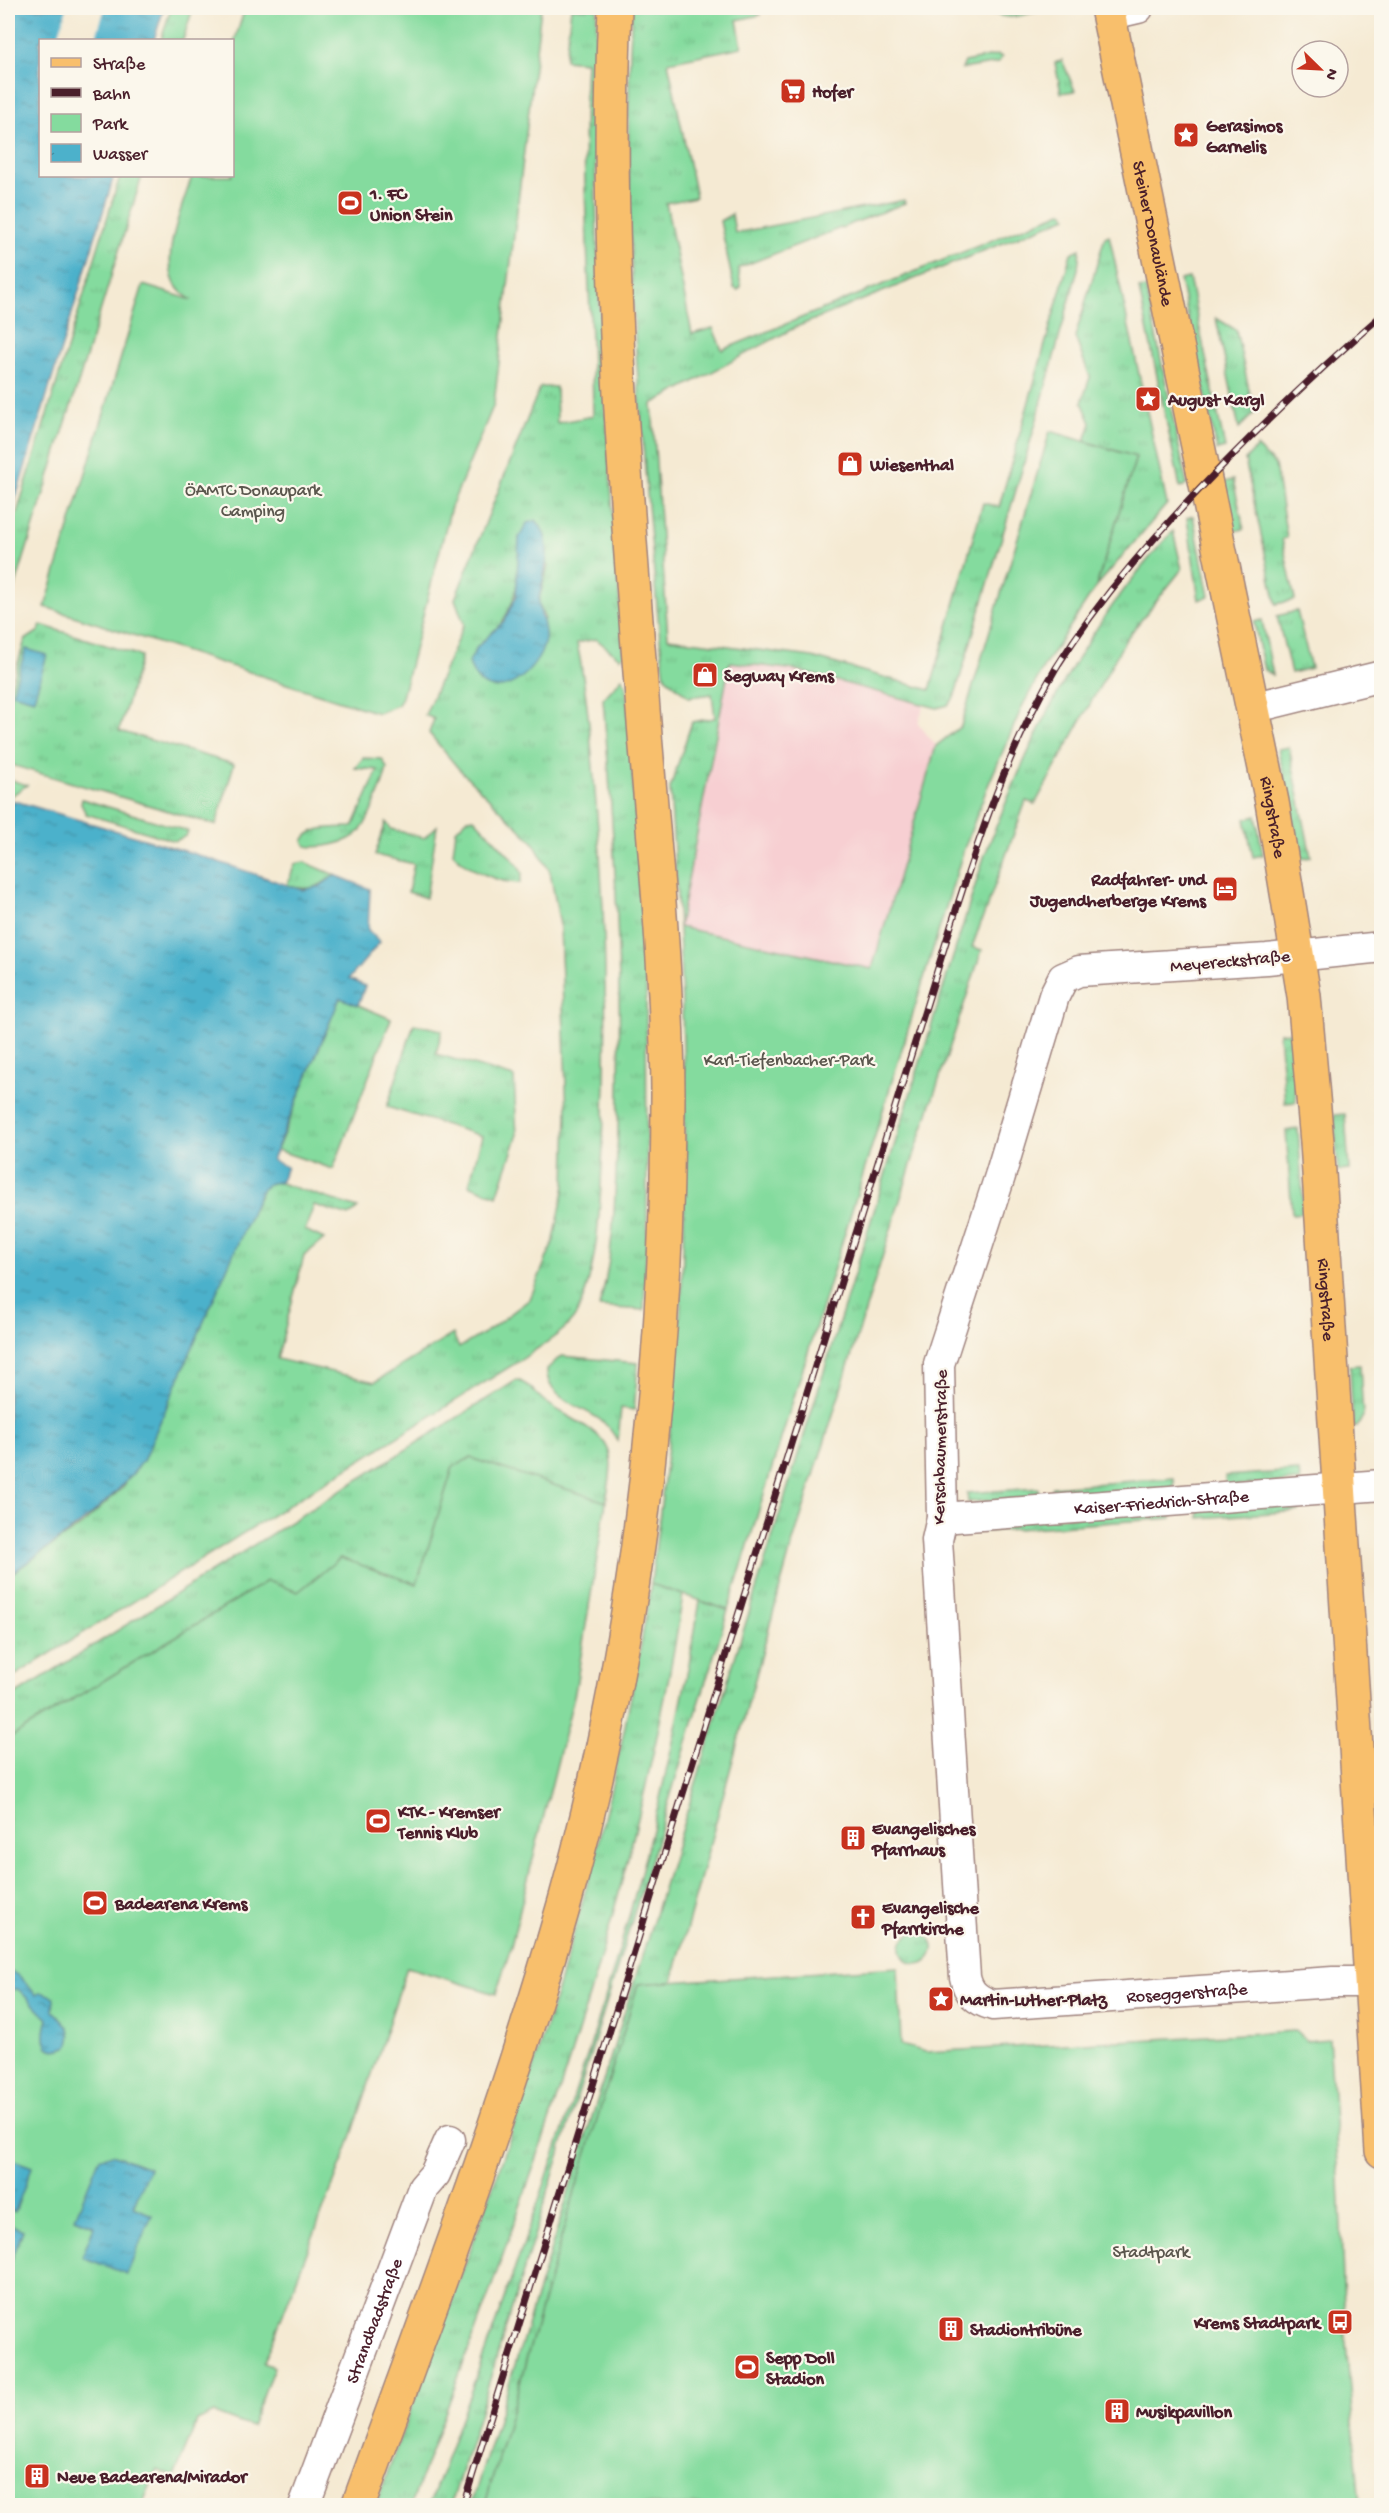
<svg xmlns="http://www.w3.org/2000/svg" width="1389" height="2513" font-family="'Gochi Hand',sans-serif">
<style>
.built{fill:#f7cfd2}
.grass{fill:url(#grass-tufts);stroke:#677d64;stroke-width:1.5;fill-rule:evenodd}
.green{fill:#84db9e;stroke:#677d64;stroke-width:1.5}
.water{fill:url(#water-ripples);stroke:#4b687b;stroke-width:1.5}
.pier{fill:#f5ead3}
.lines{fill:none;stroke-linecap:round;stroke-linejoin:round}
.minor-casing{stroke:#a0847f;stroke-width:33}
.primary-casing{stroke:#a0847f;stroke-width:36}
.trunk-casing{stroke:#a0847f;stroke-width:36}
.minor{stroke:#fff;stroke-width:30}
.primary{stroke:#f8bf6c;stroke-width:33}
.trunk{stroke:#f8bf6c;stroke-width:33}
.rail-casing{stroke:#4a1f2b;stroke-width:7}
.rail{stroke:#fbf7ec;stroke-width:4.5;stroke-dasharray:14;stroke-linecap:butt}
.labels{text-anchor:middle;stroke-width:4.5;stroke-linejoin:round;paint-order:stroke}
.poi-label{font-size:18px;font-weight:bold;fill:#4a1f2b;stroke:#fbf7ec;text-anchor:start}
.street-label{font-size:18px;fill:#4a1f2b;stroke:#fbf7ec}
.park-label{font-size:18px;fill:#5b574e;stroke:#fbf7ec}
</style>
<defs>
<pattern id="grass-tufts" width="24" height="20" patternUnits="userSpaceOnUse" patternTransform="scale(1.5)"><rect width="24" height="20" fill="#84db9e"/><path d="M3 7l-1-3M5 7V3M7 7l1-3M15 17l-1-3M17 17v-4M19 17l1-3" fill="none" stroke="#74bc88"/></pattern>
<pattern id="water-ripples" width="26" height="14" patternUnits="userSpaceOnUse" patternTransform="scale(1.5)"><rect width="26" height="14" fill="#4cb1cb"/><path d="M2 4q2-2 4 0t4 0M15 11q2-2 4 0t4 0" fill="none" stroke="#418fa5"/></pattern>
</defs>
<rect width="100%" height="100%" fill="#fbf7ec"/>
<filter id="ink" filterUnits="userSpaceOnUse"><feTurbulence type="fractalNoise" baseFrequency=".0167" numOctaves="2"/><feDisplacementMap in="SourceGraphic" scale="12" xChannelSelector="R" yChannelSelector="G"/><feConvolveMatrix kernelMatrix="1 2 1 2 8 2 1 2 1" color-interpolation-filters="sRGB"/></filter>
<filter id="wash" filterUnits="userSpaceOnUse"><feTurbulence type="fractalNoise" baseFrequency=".008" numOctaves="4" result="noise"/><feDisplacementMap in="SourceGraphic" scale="24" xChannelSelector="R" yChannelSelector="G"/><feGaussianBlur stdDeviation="1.35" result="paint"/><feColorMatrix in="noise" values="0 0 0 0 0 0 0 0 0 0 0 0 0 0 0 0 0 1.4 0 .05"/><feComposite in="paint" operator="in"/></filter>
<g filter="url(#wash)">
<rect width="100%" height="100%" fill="#f5ead3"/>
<polygon class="built" points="730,662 796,670 924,705 918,723 936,746 872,970 679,927"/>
<g class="grass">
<polygon points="171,8 193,8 183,40 161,40"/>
<path d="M571,8H597C589,224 607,439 624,655L620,658L596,639L577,643C587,692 591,742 595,792C606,909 608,1028 603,1145C600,1198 600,1258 580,1307C571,1330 544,1343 524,1358L8,1680V1576L83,1524L124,1486L264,1186L272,1182L280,1183L358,1208L349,1216L314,1205L305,1230L324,1239L304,1256L277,1359L375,1382L453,1334L459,1348L489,1330L530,1299L554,1240L565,1185L567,1114L560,925L550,872L533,842L458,768L429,733L434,719L425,715L464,624L455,599L540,387H556L557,423L593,416C592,298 580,181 586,62L565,60ZM519,538L548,566L538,603L545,619L477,647C517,617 520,585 519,538Z"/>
<path d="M632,8H762H758L760,15L737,20L742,47L668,62L696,197L666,203L692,334L713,328L722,350L1064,211L1067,217L796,327L652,404L668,638L812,657L930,690L983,503L999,507L1071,253L1080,249L1078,269L1035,426L954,698L948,705L937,708L796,670L730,662L679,927L670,788L692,722L715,718L712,694L689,697L665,677L660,639C641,430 620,218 632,8Z"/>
<path d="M984,8H1048C1024,15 1005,24 984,8Z"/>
<polygon points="998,55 1002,57 998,63 962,69 965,62"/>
<polygon points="1062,60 1075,91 1061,93 1055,63"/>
<polygon points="120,176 142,176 8,610 8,542"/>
<polygon points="904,200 905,203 738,268 741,287 738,290 734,288 720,221 732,214 735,233"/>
<polygon points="1109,235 1167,504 1096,587 1136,457 1085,441 1091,423 1082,402 1090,377 1075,337 1105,237"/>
<polygon points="1189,278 1225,448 1217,450 1180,280"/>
<polygon points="1146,288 1187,485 1180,487 1139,289"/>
<polygon points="1216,318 1236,330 1254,413 1239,428"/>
<polygon points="1257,447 1275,465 1287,538 1282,539 1295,600 1276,604 1245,460"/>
<polygon points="1233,480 1244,529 1234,531 1224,482"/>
<polygon points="1193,516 1209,596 1199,600 1187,518"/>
<path d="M1173,531L1182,569L1126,639L1035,804L1026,801L972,947L982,950L916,1149L789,1555L672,1982L638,1984L564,2228L485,2505L471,2506L984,857C1032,733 1082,630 1173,531Z"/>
<polygon points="1297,611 1311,668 1291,673 1277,616"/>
<polygon points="1262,620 1273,675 1264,670 1254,622"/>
<polygon points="41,625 141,656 119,731 234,764 216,825 8,764 8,695 25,640 39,631"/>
<path d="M622,678L626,685L646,961L647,1225L644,1310L599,1307C615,1251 615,1190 618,1131C623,987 615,843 603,699Z"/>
<polygon points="1289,747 1311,857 1301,859 1278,749"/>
<path d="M363,758L382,759L387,768C384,782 369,822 359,832C349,843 321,849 306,846L303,841C310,825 338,828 353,827L378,770L355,768Z"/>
<polygon points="8,779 27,785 8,798"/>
<polygon points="82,799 188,831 186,836 175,841 86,814 81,804"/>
<polygon points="1256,816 1263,855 1253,857 1245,819"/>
<path d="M474,818L517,864L522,873L520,883C499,883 466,869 453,853L456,830L467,819Z"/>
<polygon points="386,822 391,829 424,838 437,826 426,898 408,892 414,864 375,855"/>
<path d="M304,862L335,875C317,888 309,892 287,885L295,864Z"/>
<polygon points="340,997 391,1019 333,1169 277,1150"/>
<polygon points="414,1024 442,1030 436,1054 514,1077 517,1137 497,1196 469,1185 482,1136 387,1107"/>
<polygon points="1291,1032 1296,1102 1285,1103 1279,1033"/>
<polygon points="1345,1114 1349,1170 1338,1171 1334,1115"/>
<polygon points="1298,1129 1304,1213 1292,1214 1286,1131"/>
<path d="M561,1356L638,1363L634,1410L621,1408L618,1441C614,1435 609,1427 603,1422C584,1406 545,1400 547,1369Z"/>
<polygon points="1360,1365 1363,1416 1357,1427 1353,1427 1350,1366"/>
<path d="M517,1380C528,1383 535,1393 543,1400C560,1414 598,1428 607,1447C615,1462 608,1486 606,1502L470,1458L453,1467L417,1584L340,1558L298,1592L267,1581L8,1739V1699Z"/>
<polygon points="1299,1471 1300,1481 1226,1486 1225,1476"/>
<polygon points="1174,1478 1174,1488 1053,1496 1052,1487"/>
<polygon points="1038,1488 1039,1497 968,1502 967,1493"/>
<polygon points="1298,1502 1299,1511 1199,1518 1199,1509"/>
<polygon points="1171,1510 1172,1518 975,1532 975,1523"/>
<path d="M651,1584L683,1595C635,1909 521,2209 411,2505L375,2506C422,2378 472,2252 515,2123C574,1947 623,1768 651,1584Z"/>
<path d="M700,1601L728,1610L451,2505L429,2506C536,2211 650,1912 700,1601Z"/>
<circle cx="917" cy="1948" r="16"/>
</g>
<g class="green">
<path d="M245,8H541L494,404L451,507L402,697L398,705L378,713L45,607L143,285L192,300C189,298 184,295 181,292C155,267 183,205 192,176H232L233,46Z"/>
<path d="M1050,431L1136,457L1096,587L1046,663L1023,705L987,788L964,849L728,1610L651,1584C661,1502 673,1419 679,1336C688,1200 685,1064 679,927L872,969L936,746L961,726Z"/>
<polygon points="470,1458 606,1502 575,1692 510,1950 496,1994 407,1967 349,2144 264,2363 274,2367 251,2427 214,2413 197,2421 174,2477 157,2470 142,2505 8,2506 8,1739 267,1581 298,1592 340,1558 417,1584 453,1467"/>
<polygon points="898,1967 901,2045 926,2052 1296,2031 1306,2041 1329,2039 1339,2178 1345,2331 1360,2505 485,2505 564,2228 638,1984"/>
</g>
<g class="water">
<polygon points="8,8 164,8 154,40 40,40 40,176 114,176 8,523"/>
<path d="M536,520C556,543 544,573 539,599C537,608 547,625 545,640C539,677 483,714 469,662L477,647L504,621L516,597L519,538L527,523Z"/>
<polygon points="26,649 47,655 34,699 12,693"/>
<path d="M8,799L195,854L302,890L320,886L335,875L370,889L368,930L380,942L349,979L365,986L358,1005L340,998L272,1160L287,1167L280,1183C269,1181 265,1185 259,1195L143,1461C106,1510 57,1541 8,1576Z"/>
<path d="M8,1972C20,1972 28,1986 36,1995L41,1992L54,1997L53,2011C64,2022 76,2029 68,2046C43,2058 42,2038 48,2019L18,1989L8,1990Z"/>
<polygon points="112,2154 149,2168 133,2207 152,2215 127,2274 82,2257 94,2226 75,2218 99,2159"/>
<polygon points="8,2158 32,2167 15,2212 8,2209"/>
<polygon points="8,2224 23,2230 8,2271"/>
</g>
<polygon class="pier" points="67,8 105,8 95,40 57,40"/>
</g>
<g filter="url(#ink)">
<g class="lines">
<g class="minor-casing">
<g id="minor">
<polyline points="1108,15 1138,8"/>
<polyline points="1252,708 1382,676"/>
<path id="s1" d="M1382,947L1267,959L1079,971L1063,978L1054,996L1000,1176L939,1364L942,1518L937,1540L965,1977C968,1993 978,2001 993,2005L1333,1982H1382"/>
<path id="s2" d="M942,1518L1382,1485"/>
<path id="s3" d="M304,2506L423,2188L435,2174L450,2140"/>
</g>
</g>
<g class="primary-casing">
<g id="primary">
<path id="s4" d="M1107,8L1272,802L1304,996L1317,1142L1382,2151"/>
</g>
</g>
<g class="trunk-casing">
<path id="trunk" d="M358,2506C431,2305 507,2106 565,1901C638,1639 668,1364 668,1092C667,973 655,854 645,735C626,494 604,250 615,8"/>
</g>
<use href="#minor" class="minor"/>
<use href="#primary" class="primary"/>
<use href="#trunk" class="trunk"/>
<g class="rail-casing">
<path id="rail" d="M463,2506L950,929C978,840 1008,749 1056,668C1102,594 1159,531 1220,468C1272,415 1325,364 1382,315"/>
</g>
<use href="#rail" class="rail"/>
</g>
</g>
<defs>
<g id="supermarket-square" transform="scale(1.35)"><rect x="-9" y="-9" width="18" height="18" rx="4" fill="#c8321e" stroke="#fbf7ec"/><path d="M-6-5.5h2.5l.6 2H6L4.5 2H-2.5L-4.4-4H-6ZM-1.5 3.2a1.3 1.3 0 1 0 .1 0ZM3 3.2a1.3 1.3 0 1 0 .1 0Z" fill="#fff"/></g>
<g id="sight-square" transform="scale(1.35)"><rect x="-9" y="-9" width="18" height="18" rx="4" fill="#c8321e" stroke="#fbf7ec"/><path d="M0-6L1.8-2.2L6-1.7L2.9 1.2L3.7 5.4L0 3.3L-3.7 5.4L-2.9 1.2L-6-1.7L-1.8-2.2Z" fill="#fff"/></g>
<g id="stadium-square" transform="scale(1.35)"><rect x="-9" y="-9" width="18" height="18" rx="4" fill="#c8321e" stroke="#fbf7ec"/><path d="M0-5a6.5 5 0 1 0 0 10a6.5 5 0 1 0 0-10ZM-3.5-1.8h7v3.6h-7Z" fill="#fff"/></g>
<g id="shop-square" transform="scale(1.35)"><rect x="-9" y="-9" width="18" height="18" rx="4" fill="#c8321e" stroke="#fbf7ec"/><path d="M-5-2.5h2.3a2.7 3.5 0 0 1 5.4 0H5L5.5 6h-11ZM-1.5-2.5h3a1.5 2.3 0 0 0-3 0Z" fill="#fff"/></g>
<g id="hotel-square" transform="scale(1.35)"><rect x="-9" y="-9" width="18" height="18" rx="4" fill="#c8321e" stroke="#fbf7ec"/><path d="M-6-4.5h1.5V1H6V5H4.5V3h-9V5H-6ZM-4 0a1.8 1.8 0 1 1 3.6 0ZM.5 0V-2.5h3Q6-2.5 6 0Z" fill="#fff"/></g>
<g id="building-square" transform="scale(1.35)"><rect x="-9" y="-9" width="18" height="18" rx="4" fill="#c8321e" stroke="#fbf7ec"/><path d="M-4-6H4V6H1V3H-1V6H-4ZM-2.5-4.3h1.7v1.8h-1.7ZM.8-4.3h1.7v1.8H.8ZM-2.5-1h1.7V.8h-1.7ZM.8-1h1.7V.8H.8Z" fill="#fff"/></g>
<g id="church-square" transform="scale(1.35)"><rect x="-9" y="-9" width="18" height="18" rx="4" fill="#c8321e" stroke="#fbf7ec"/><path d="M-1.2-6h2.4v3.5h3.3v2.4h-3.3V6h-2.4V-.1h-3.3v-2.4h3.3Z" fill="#fff"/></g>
<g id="bus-square" transform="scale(1.35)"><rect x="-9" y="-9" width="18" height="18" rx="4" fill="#c8321e" stroke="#fbf7ec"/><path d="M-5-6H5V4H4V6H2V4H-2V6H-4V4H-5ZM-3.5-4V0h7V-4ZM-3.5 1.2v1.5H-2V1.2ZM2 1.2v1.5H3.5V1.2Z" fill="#fff"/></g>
</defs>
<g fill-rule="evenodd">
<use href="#supermarket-square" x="793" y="91"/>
<use href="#sight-square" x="1186" y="135"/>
<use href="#stadium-square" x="350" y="203"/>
<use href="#sight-square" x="1148" y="399"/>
<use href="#shop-square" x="850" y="464"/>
<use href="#shop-square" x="705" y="675"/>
<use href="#hotel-square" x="1225" y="889"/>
<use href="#stadium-square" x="378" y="1821"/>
<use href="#building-square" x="853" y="1838"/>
<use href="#stadium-square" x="95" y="1903"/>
<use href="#church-square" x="863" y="1917"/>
<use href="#sight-square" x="941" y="1999"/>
<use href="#bus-square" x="1340" y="2322"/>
<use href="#building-square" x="951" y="2329"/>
<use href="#stadium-square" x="747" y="2367"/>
<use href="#building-square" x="1117" y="2411"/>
<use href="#building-square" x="37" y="2476"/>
</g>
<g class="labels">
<g class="poi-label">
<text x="812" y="97">Hofer</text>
<text x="1206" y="131">Gerasimos<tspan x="1206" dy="21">Garnelis</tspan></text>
<text x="370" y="199">1. FC<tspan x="370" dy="21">Union Stein</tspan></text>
<text x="1168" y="405">August Kargl</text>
<text x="870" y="470">Wiesenthal</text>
<text x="724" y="681">Segway Krems</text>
<text x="1206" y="885" text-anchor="end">Radfahrer- und<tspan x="1206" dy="21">Jugendherberge Krems</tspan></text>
<text x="398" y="1817">KTK - Kremser<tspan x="398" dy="21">Tennis Klub</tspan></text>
<text x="872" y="1834">Evangelisches<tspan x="872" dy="21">Pfarrhaus</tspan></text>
<text x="115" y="1909">Badearena Krems</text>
<text x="882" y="1913">Evangelische<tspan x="882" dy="21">Pfarrkirche</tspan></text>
<text x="960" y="2005">Martin-Luther-Platz</text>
<text x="1320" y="2328" text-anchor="end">Krems Stadtpark</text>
<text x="970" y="2335">Stadiontribüne</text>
<text x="766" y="2363">Sepp Doll<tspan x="766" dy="21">Stadion</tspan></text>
<text x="1136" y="2417">Musikpavillon</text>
<text x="57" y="2482">Neue Badearena/Mirador</text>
</g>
<g class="street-label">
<text dy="6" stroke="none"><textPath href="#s4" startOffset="230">Steiner Donaulände</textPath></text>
<text dy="6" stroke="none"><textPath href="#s4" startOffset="826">Ringstraße</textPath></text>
<text transform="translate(1230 960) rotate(-5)" y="6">Meyereckstraße</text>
<text dy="6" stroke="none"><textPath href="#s4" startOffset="1312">Ringstraße</textPath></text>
<text transform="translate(939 1447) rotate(-89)" y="6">Kerschbaumerstraße</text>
<text dy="6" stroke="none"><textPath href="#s2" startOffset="220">Kaiser-Friedrich-Straße</textPath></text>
<text dy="6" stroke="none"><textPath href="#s1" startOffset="1578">Roseggerstraße</textPath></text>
<text dy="6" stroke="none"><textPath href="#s3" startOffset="198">Strandbadstraße</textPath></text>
</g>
<g class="park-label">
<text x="253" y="495">ÖAMTC Donaupark<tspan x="253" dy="21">Camping</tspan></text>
<text x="789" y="1065">Karl-Tiefenbacher-Park</text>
<text x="1151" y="2257">Stadtpark</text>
</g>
</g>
<rect width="1389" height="2513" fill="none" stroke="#fbf7ec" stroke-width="30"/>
<rect x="39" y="39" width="195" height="138" fill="#fbf7ec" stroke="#b4a19f" stroke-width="1.5"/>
<rect x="51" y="58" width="30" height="9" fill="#f8bf6c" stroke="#b4a19f" stroke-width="1.5"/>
<text x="93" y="69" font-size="18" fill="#4a1f2b">Straße</text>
<rect x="51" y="88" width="30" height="9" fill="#4a1f2b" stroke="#b4a19f" stroke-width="1.5"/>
<text x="93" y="99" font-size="18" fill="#4a1f2b">Bahn</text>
<rect x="51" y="114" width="30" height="18" fill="#84db9e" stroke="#b4a19f" stroke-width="1.5"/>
<text x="93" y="129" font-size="18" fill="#4a1f2b">Park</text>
<rect x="51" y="144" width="30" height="18" fill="url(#water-ripples)" stroke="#b4a19f" stroke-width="1.5"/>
<text x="93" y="159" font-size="18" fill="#4a1f2b">Wasser</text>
<g transform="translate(1320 69) rotate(114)"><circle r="28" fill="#fbf7ec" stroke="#b4a19f" stroke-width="1.5"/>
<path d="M0-4.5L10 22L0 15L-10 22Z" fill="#c8321e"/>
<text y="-9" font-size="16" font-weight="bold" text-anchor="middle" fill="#4a1f2b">N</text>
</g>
</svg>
